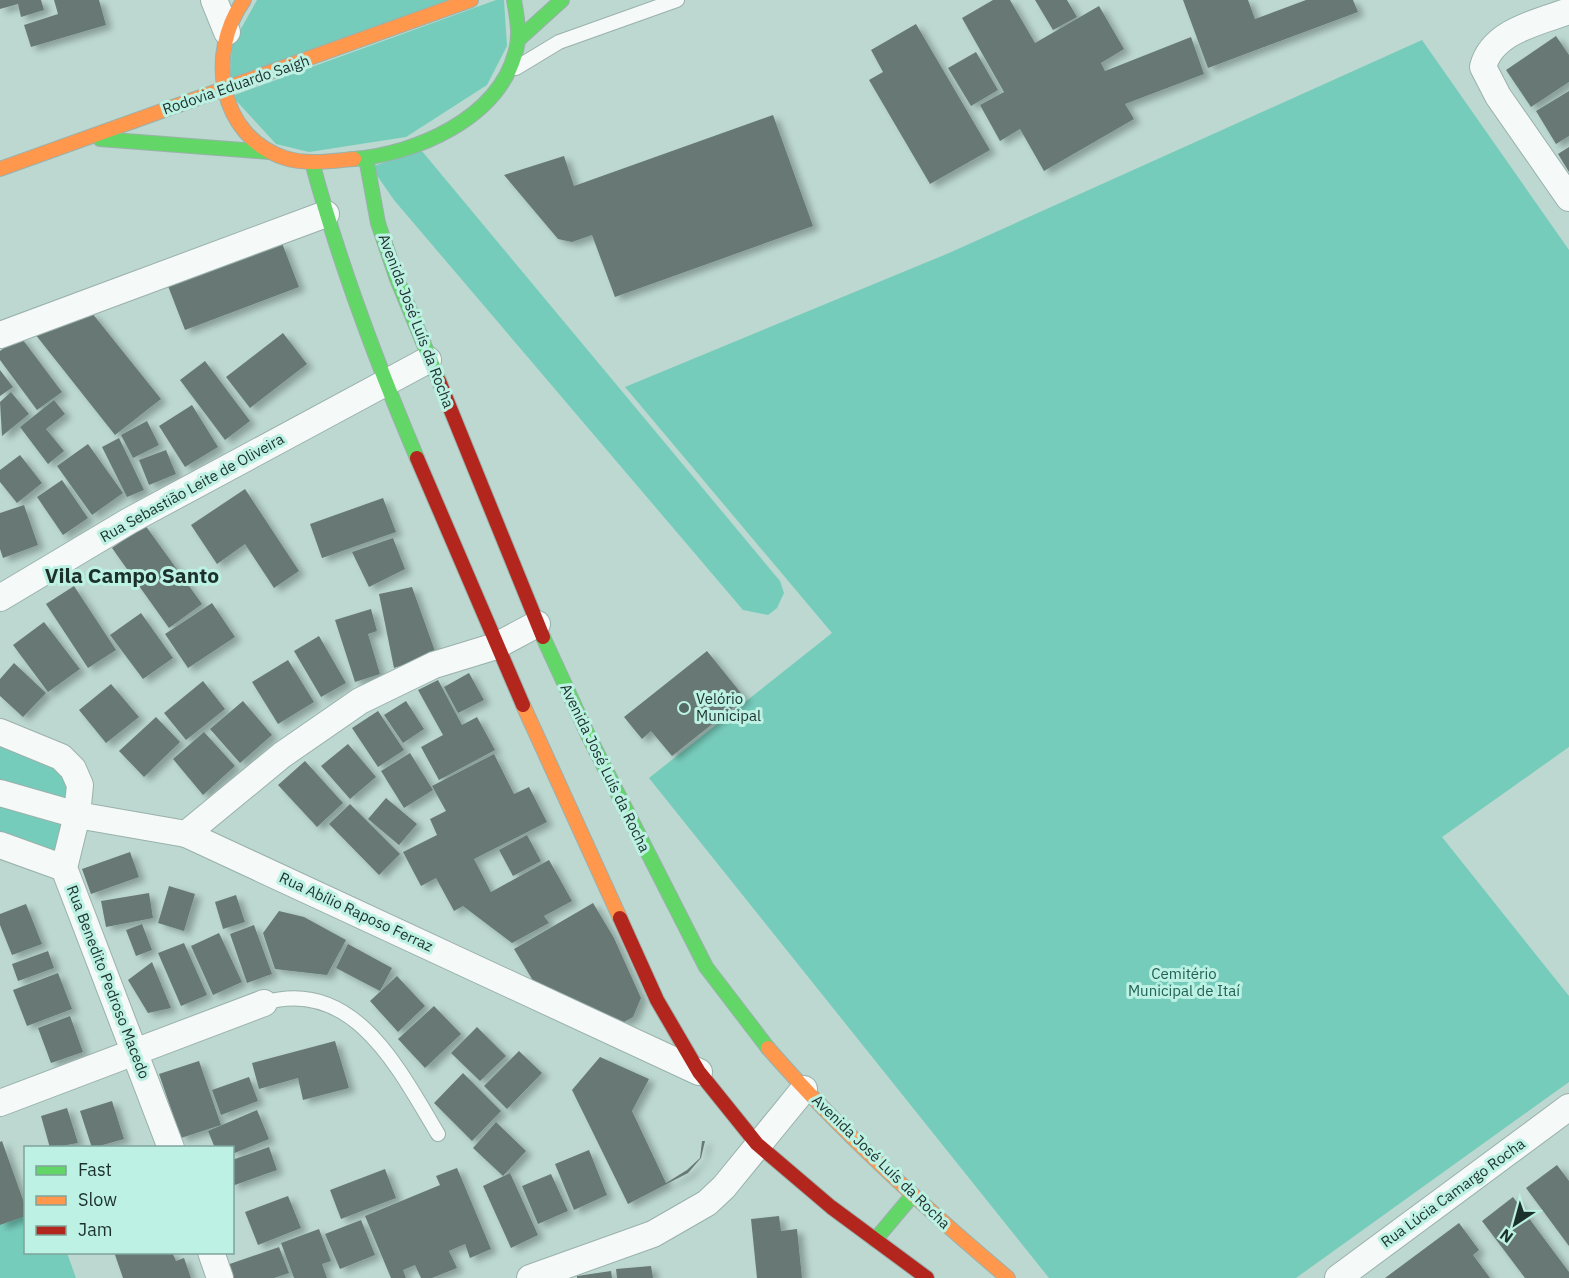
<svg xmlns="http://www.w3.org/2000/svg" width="1569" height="1278" font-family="'IBM Plex Sans',sans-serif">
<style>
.green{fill:#76ccbb}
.building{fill:#687974;filter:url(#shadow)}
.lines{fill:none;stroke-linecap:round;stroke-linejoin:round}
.lane-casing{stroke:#9ab1ab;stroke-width:16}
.street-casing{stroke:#9ab1ab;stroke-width:28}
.fast-casing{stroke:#9ab1ab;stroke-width:16}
.slow-casing{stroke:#9ab1ab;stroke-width:16}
.jam-casing{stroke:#9ab1ab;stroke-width:16}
.lane{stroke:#f5f9f8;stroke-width:14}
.street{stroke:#f5f9f8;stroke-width:26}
.fast{stroke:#63d668;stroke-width:14}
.slow{stroke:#ff974d;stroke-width:14}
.jam{stroke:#b3261e;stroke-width:14}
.poi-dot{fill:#546b65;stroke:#bdf1e3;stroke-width:2}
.labels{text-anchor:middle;stroke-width:6;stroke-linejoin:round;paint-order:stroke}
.street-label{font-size:15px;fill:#1c312c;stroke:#bdf1e3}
.poi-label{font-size:15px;fill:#1c312c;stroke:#bdf1e3;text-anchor:start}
.park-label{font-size:15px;fill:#206255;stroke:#bdf1e3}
.district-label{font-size:21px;font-weight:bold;fill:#1c312c;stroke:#bdf1e3}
</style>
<defs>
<filter id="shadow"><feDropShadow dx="6" dy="4" stdDeviation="3" flood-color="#0004"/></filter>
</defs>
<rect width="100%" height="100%" fill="#bcd8d0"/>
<g class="green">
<polygon points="257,0 450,0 230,80 232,45"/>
<polygon points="496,0 504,0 507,46 487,85 406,137 309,152 276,144 232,96"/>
<polygon points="1422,40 1569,250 1569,747 1442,837 1569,996 1569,1082 1296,1278 1049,1278 649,778 832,633 625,387 949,253"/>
<polygon points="421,150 780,581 784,593 777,608 768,615 743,610 394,200 371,167"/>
<polygon points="0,739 61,767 70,792 59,858 0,839"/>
<polygon points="25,1216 26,1252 67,1253 76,1278 0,1278 0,1225"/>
</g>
<g class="building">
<polygon points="0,0 41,0 44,10 21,17 18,4 0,9"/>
<polygon points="54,0 99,0 106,25 31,47 24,25 58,14"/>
<polygon points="993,0 1010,0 1035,43 1099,6 1124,49 1101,63 1105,71 1191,37 1204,74 1125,104 1134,119 1044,171 1020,129 1000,141 980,105 1004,92 962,18"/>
<polygon points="1035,0 1067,0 1077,17 1053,30"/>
<polygon points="1183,0 1248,0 1255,19 1306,0 1353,0 1358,12 1208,68"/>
<polygon points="916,24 990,150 930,184 869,80 883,72 871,50"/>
<polygon points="1556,36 1569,55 1569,82 1531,107 1506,70"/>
<polygon points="976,52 998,90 971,106 948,68"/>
<polygon points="1569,91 1569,136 1556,144 1536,111"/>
<polygon points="773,115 813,226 615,297 592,235 572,242 558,239 504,175 564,156 574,186"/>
<polygon points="1569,147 1569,172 1558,154"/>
<polygon points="282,243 299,287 185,330 168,286"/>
<polygon points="92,313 161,399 115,435 35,334"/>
<polygon points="283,333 307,364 250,408 226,377"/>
<polygon points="20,336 62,392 37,410 0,360 0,351"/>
<polygon points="205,361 250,421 225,440 180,380"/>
<polygon points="0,370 13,387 0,396"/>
<polygon points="11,392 29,414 2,436 0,402"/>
<polygon points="54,400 65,414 46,429 64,451 48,464 20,427"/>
<polygon points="192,405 218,447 185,467 159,426"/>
<polygon points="147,421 159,445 133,458 121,435"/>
<polygon points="119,438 144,490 127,497 102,447"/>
<polygon points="88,444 123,493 92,515 57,466"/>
<polygon points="166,450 176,474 149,485 139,460"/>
<polygon points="20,455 42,483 17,503 0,482 0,470"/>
<polygon points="62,480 88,518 63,535 37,497"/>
<polygon points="245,489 299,571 274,588 245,544 217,564 191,525"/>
<polygon points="383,498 396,532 322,558 310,524"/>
<polygon points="24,505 38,545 3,558 0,549 0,513"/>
<polygon points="145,525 202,604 169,628 112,548"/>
<polygon points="393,538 405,569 369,587 352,552"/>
<polygon points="74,586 116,650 88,668 46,604"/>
<polygon points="412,587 436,654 394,668 379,594"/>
<polygon points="212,603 235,637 188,668 165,634"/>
<polygon points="371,609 377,631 368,634 380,674 355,682 335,620"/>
<polygon points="141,613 173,658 143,679 110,635"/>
<polygon points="44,622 80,669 48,692 13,645"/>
<polygon points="319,636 346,683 321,697 294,651"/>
<polygon points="707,651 745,698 672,756 651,731 642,739 624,717"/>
<polygon points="288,660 314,702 278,724 252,682"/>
<polygon points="14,663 46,693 23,717 0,696 0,679"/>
<polygon points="469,673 484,700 458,713 444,687"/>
<polygon points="438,680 462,725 477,717 495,750 439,780 421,747 443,735 418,690"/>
<polygon points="203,681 225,709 186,740 164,713"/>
<polygon points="111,684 139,717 106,743 79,710"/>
<polygon points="243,701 272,735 240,763 210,729"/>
<polygon points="406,701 424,729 403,743 384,715"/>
<polygon points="378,711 404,750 378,767 352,728"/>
<polygon points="156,717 180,742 144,777 119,751"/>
<polygon points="204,732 235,766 203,795 173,759"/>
<polygon points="348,744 376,777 350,799 321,766"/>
<polygon points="410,753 433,790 404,808 381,771"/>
<polygon points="494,754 514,794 529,787 547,822 474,859 491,892 549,860 572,901 544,916 549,923 512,943 463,906 454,911 436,878 421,886 403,852 437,835 430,819 446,811 432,786"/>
<polygon points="305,761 343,803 317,827 278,785"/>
<polygon points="386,798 417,824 399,845 368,819"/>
<polygon points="350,804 400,854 379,875 329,824"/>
<polygon points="527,835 541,861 513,876 499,850"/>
<polygon points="130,852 139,877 91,894 82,869"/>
<polygon points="169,886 195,894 184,931 158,923"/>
<polygon points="149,893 153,918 106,927 101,901"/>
<polygon points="236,895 245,922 223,929 215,902"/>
<polygon points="593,903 614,938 641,998 633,1017 624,1022 535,984 514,949"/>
<polygon points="26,904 42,944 12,955 0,925 0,914"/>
<polygon points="279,911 304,917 346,940 327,975 275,969 263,933"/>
<polygon points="142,924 152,950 136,956 126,930"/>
<polygon points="254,925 272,974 247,983 230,934"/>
<polygon points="219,933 242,982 213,995 191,946"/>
<polygon points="184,943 207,995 181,1006 158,953"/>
<polygon points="348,944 392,968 380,991 336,968"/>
<polygon points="48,951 54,968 18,981 12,964"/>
<polygon points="152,962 171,1008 148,1013 128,980"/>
<polygon points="58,973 72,1009 27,1026 13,990"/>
<polygon points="397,976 425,1006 398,1032 370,1001"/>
<polygon points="434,1006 461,1034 425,1068 398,1039"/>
<polygon points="70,1016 83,1052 51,1063 38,1028"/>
<polygon points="477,1027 506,1056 480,1081 451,1053"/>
<polygon points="335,1041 349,1088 303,1100 298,1078 259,1089 252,1063"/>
<polygon points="519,1051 542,1073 507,1109 484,1086"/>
<polygon points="600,1057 649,1079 632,1111 666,1183 687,1170 700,1158 702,1141 705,1141 701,1158 688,1173 628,1204 572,1090"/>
<polygon points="199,1061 221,1125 181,1138 159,1074"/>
<polygon points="463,1073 501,1111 472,1141 434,1103"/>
<polygon points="249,1077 258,1101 221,1115 212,1090"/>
<polygon points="112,1101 124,1139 92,1148 80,1111"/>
<polygon points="67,1108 78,1143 50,1148 41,1116"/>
<polygon points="257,1110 269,1139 232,1154 232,1148 215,1148 208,1131"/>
<polygon points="496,1122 526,1151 503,1176 473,1148"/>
<polygon points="2,1141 26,1208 26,1216 0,1225 0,1142"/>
<polygon points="269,1147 277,1170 232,1186 232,1160"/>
<polygon points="589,1150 607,1195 574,1210 555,1164"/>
<polygon points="1557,1165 1569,1181 1569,1246 1526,1188"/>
<polygon points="457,1168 491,1249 470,1258 465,1244 449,1251 457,1268 432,1278 421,1278 415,1265 403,1270 406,1278 391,1278 365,1216 440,1185 436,1176"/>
<polygon points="385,1169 396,1198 341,1219 330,1190"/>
<polygon points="510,1173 538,1235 511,1248 483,1186"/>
<polygon points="551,1174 568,1211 538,1224 522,1186"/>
<polygon points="288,1196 301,1228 258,1245 245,1212"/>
<polygon points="1513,1197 1569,1272 1569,1278 1525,1278 1482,1221"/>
<polygon points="779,1216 781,1231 797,1229 802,1278 757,1278 751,1219"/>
<polygon points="361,1220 375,1255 340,1269 325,1234"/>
<polygon points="1459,1223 1479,1250 1473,1255 1490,1278 1385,1278"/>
<polygon points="319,1229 331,1261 322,1264 327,1278 294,1278 281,1243"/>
<polygon points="279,1247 289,1273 274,1278 225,1278 221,1267"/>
<polygon points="114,1252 172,1252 176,1261 184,1258 191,1278 123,1278"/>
<polygon points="651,1266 653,1278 617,1278 616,1269"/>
<polygon points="611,1271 612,1278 577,1278 577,1276"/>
</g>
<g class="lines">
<g class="lane-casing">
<g id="lane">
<polyline points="516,68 559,42 677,0"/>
<path d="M264,1003C354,976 400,1071 438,1134"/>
</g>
</g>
<g class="street-casing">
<g id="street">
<polyline points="214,0 227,32"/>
<path d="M1569,11C1539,22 1492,31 1483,67L1498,96L1569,198"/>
<polyline points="0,335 326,214"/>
<polyline points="0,598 129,521 428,360"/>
<polyline points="0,732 61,757 73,769 80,785 77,815 64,868 171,1148"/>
<polyline points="0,793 77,815 186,834 699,1072"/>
<polyline points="186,834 282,755 360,701 434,665 496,646 537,624"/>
<polyline points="0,845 64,868"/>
<polyline points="0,1103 264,1003"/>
<polyline points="211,1252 220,1278"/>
<polyline points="530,1278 653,1234 707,1203 724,1187 804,1089"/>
<polyline points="1338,1278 1569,1107"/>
</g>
</g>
<g class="fast-casing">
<g id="fast">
<polyline points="519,39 562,0"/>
<polyline points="100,139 269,152"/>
<polyline points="366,158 378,223 397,279 439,381"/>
<path d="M354,159C415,154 497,119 515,54C521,36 517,18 514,0"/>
<path d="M312,162C339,263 376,361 417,458"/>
<polyline points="543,637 588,735 706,967 768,1048"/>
<polyline points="875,1240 912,1196"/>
</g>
</g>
<g class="slow-casing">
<g id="slow">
<path d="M244,0C206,53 218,136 285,158C307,165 332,161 354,159"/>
<polyline points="0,169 471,0"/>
<polyline points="523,705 620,918"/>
<path d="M768,1048C841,1132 923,1206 1008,1278"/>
</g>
</g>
<g class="jam-casing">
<g id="jam">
<polyline points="439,381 543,637"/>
<polyline points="417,458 523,705"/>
<polyline points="620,918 657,1000 699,1072 757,1144 831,1207 927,1278"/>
</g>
</g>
<use href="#lane" class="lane"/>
<use href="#street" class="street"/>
<use href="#fast" class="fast"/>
<use href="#slow" class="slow"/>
<use href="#jam" class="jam"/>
</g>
<circle class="poi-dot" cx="684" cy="708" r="6"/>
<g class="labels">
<g class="street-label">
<text transform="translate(236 85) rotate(-19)" y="5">Rodovia Eduardo Saigh</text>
<text transform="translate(416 321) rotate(69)" y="5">Avenida José Luís da Rocha</text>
<text transform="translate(192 488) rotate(-29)" y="5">Rua Sebastião Leite de Oliveira</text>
<text transform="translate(605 768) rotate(64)" y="5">Avenida José Luís da Rocha</text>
<text transform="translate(356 912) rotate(25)" y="5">Rua Abílio Raposo Ferraz</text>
<text transform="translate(108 982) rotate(69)" y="5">Rua Benedito Pedroso Macedo</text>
<text transform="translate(881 1162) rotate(44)" y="5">Avenida José Luís da Rocha</text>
<text transform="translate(1453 1193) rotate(-36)" y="5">Rua Lúcia Camargo Rocha</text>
</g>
<g class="poi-label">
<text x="696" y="704">Velório<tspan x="696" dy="17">Municipal</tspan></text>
</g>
<g class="park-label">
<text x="1184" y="979">Cemitério<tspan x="1184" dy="17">Municipal de Itaí</tspan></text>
</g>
<g class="district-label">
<text x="132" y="583">Vila Campo Santo</text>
</g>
</g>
<rect x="24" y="1146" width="210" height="108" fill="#bdf1e3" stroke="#7da49a" stroke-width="1.5"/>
<rect x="36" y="1166" width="30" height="9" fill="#63d668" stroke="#7da49a" stroke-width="1.5"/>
<text x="78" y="1176" font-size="18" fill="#1c312c">Fast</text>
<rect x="36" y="1196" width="30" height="9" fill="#ff974d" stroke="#7da49a" stroke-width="1.5"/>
<text x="78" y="1206" font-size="18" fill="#1c312c">Slow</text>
<rect x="36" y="1226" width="30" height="9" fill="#b3261e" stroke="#7da49a" stroke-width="1.5"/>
<text x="78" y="1236" font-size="18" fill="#1c312c">Jam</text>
<g transform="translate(1515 1224) rotate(216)" stroke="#bdf1e3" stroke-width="4.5" paint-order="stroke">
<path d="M0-4.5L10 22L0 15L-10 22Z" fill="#1c312c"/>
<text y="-9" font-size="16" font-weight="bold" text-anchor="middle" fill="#1c312c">N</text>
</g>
</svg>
